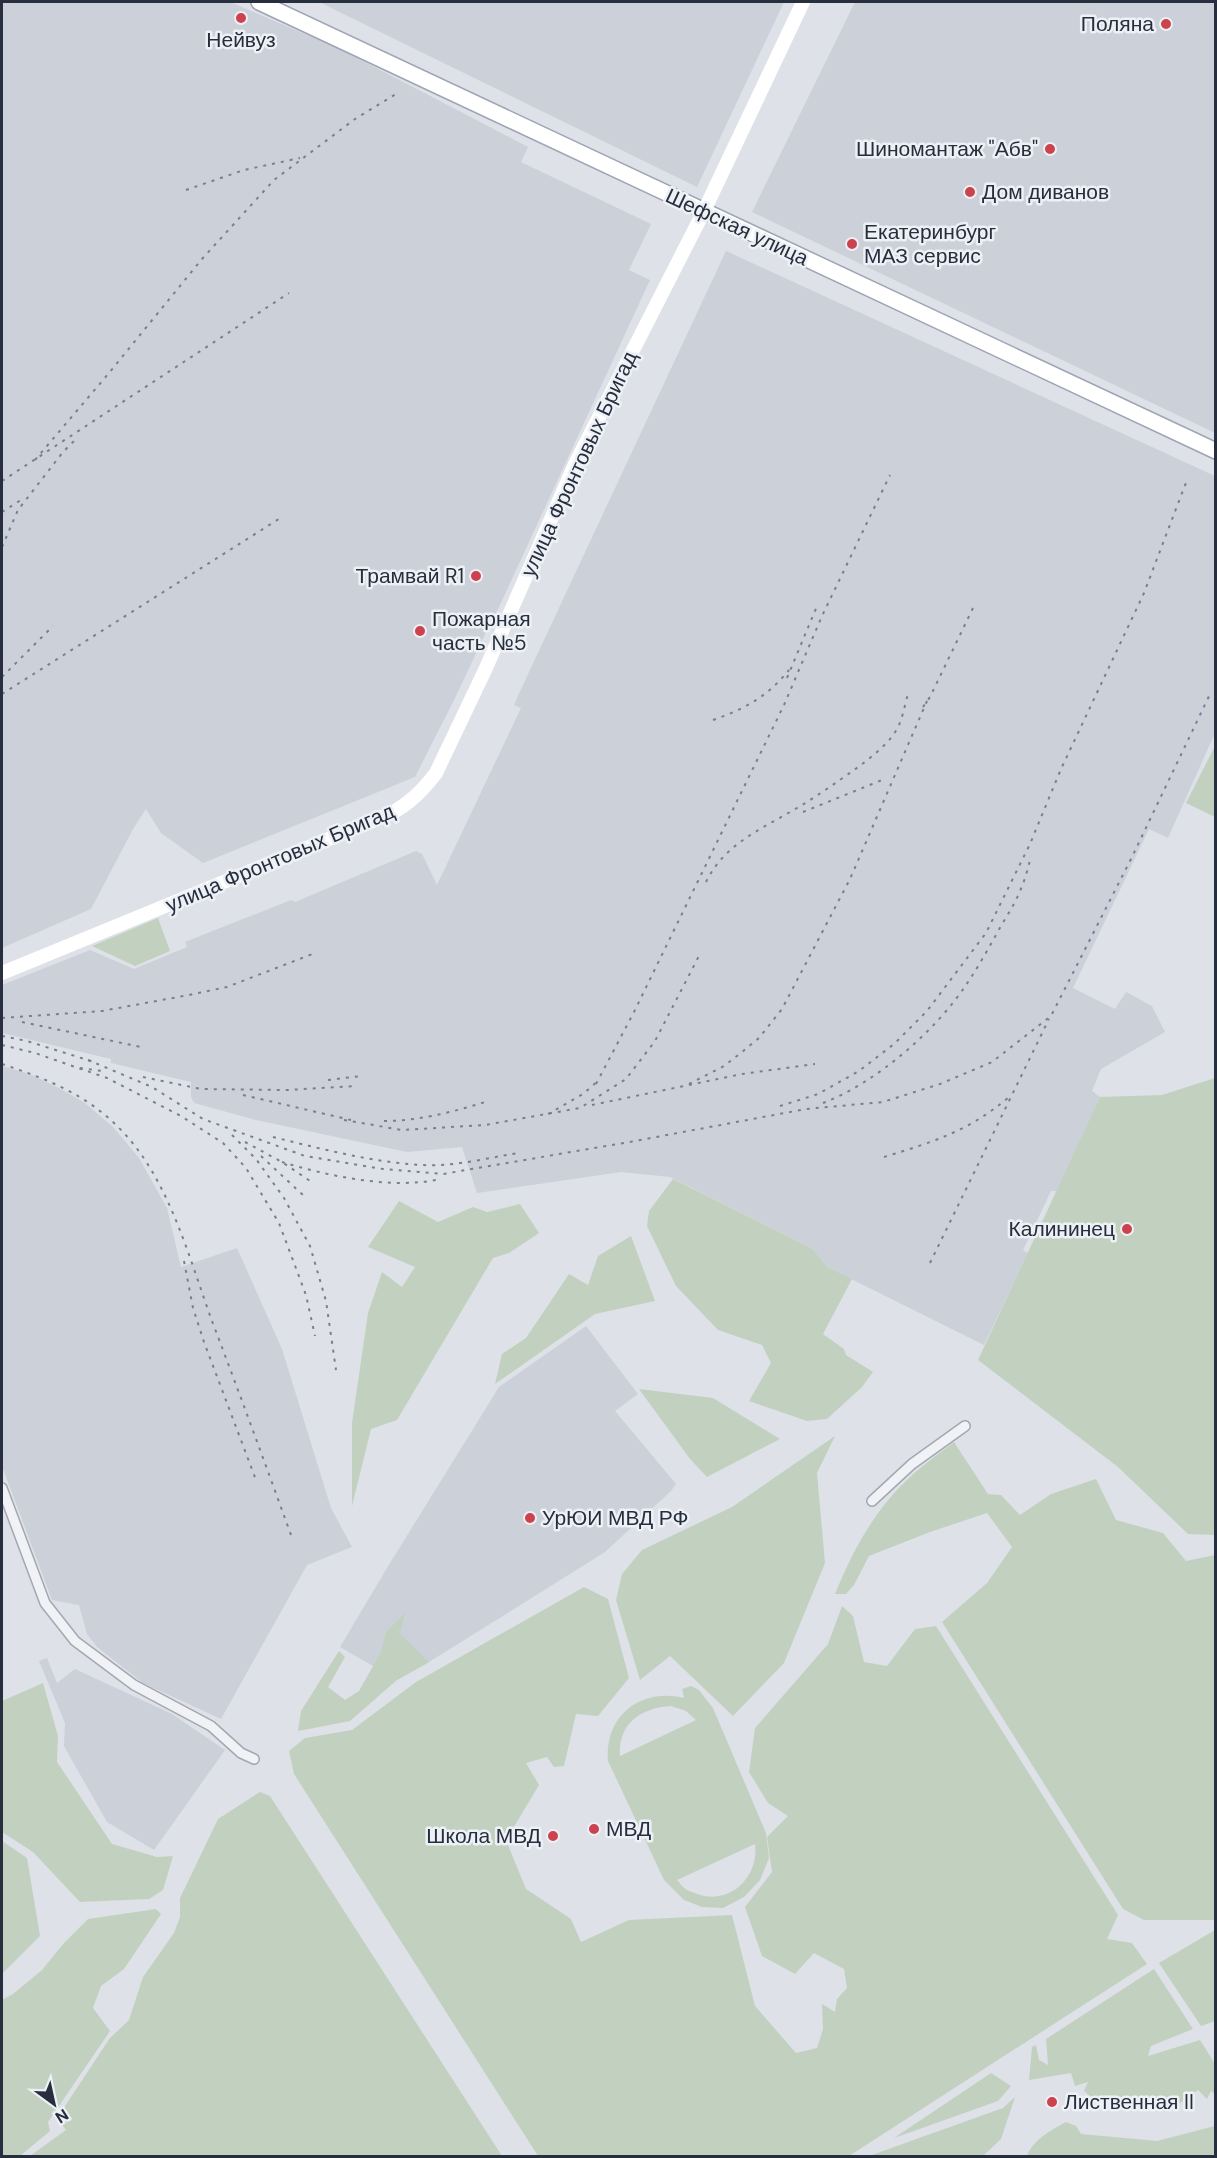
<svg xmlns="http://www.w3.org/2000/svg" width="1217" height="2158" font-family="'DM Sans',sans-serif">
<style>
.built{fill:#ccd0d9}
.green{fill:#c2d1bf;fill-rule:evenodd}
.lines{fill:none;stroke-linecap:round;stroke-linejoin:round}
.street-casing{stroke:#a3a8b1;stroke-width:12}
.primary-casing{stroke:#9da4b3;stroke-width:18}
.street{stroke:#f0f2f6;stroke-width:9}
.secondary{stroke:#fff;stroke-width:14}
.primary{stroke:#fff;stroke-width:15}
.rail{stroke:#777f91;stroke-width:2;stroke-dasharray:3 6;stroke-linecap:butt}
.poi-dot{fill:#cc434e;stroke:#edf0f5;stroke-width:2}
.labels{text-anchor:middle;stroke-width:5;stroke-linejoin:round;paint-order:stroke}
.poi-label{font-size:21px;fill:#272e3e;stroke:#edf0f5;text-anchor:start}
.street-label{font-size:21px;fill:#272e3e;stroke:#edf0f5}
</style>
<rect width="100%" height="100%" fill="#dee1e7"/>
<g class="built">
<polygon points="2,2 230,2 338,48 528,147 521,162 651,224 629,270 650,280 493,620 490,619 485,629 487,630 455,698 415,777 203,863 161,833 146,809 133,829 91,909 2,948"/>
<polygon points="319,2 784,2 697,187"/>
<polygon points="855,2 1215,2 1215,433 752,212"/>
<polygon points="726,251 1215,476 1215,733 1168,838 1149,829 1073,988 1115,1009 1126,992 1152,1006 1165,1032 1101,1069 1092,1091 1100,1097 1058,1191 1051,1191 1023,1250 1028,1253 984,1345 827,1267 813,1249 670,1177 621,1172 477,1193 462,1147 407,1152 256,1120 194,1103 191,1097 191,1082 111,1063 111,1059 2,1033 2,985 90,950 134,969 187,947 185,942 291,900 295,902 416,851 422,854 437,885 521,708 514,705 522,687"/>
<polygon points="2,1066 30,1074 59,1088 85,1103 113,1127 139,1158 167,1208 181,1267 237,1248 282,1349 331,1508 352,1547 307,1565 221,1719 143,1683 97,1647 87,1634 79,1605 52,1600 2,1466"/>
<polygon points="586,1326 638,1394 615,1411 676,1484 671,1491 605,1552 429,1662 397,1680 340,1647 387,1568 499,1387"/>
<polygon points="47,1658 57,1683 75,1669 172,1714 225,1750 154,1850 107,1822 64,1746 65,1723 39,1661"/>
</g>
<g class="green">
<polygon points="1215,746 1215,817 1186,803"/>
<polygon points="158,918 170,951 135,966 92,946"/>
<polygon points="1215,1078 1216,1078 1215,1535 1188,1534 1118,1467 978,1360 1100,1097 1162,1095"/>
<polygon points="673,1179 813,1249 827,1267 852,1279 823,1334 844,1349 846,1355 873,1372 862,1387 827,1419 807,1421 749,1401 771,1363 762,1345 718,1330 676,1286 647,1226 649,1211"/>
<polygon points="399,1201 438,1222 473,1207 487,1212 520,1204 539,1233 509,1253 493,1258 397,1420 371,1429 352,1506 352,1423 368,1313 382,1272 402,1287 415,1267 368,1247"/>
<polygon points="631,1236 655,1301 595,1314 495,1384 502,1354 526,1338 569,1274 588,1285 598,1256"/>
<polygon points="639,1389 713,1398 780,1439 707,1477 690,1459"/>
<polygon points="835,1436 817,1473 825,1563 784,1663 733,1716 670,1656 640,1680 616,1600 622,1574 642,1550 732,1507"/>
<path d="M954,1442L988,1494L1001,1495L1020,1515L1051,1494L1096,1479L1116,1520L1163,1533L1186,1561L1215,1555L1216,1919L1213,1920H1144L1123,1909L942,1622L987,1583L1012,1547L987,1513L930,1532L869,1556L854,1585L846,1594H835C852,1552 874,1511 907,1480C921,1466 939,1454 954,1442Z"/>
<polygon points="584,1587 608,1599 629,1678 598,1716 576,1714 564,1766 554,1767 547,1757 526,1763 539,1785 506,1840 526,1889 571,1919 581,1942 629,1920 732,1915 755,2006 796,2053 817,2048 823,2029 822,2004 835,2012 837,1999 847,1988 844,1969 814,1953 795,1974 762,1956 745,1907 772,1872 767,1837 788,1816 768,1803 749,1772 755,1728 828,1644 842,1606 853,1616 864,1662 887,1666 915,1629 936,1626 1118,1915 1107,1939 1132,1943 1147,1964 849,2156 538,2156 294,1774 289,1751 305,1738 352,1730 416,1682"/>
<polygon points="405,1613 400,1634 429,1662 397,1680 350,1721 298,1731 301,1711 339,1651 345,1657 328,1687 345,1700 359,1691 381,1652 386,1632"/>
<polygon points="43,1683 58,1736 57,1762 112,1844 157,1857 173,1856 163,1890 149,1899 80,1902 33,1852 2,1832 2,1701"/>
<path d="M691,1686L699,1690L713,1708L766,1833L769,1858L760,1880L744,1897L723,1908L702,1907L684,1900L664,1880L608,1761C604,1716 641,1687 684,1698L682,1689ZM671,1706L686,1711L696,1720L620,1756C618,1723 641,1708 671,1706ZM755,1844C759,1875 733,1904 700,1895C696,1893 690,1892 687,1890C683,1888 680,1883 677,1880Z"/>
<polygon points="260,1792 270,1796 502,2156 30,2156 66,2130 57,2118 110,2038 129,2020 143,1977 174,1933 180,1917 180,1898 218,1819"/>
<polygon points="2,1841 27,1858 40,1936 2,1974"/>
<polygon points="156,1909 161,1914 124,1969 101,1986 93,2008 110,2031 48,2122 50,2131 20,2156 2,2156 2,2000 13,1994 42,1970 64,1943 88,1919"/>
<polygon points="1215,1930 1215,2021 1201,2026 1159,1963"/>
<polygon points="1154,1969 1193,2029 1151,2046 1148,2056 1200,2040 1215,2064 1215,2094 1211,2091 1207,2099 1198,2090 1168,2112 1154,2110 1138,2098 1117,2104 1104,2097 1093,2099 1084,2091 1088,2082 1075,2086 1071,2073 1029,2080 1032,2047 1036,2045 1039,2060 1048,2065 1046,2039"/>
<polygon points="991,2073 1011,2086 998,2101 894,2138"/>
<polygon points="1015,2097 1001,2139 983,2156 869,2156 1003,2108"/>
<path d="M1066,2122L1076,2126L1081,2134L1157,2141L1215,2126V2156H1027C1033,2140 1051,2130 1066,2122Z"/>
</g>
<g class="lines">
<g class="street-casing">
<g id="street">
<polyline points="2,1488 45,1603 75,1641 134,1685 211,1726 241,1753 254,1759"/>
<polyline points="872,1501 912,1464 965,1426"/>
</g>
</g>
<g class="primary-casing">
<polyline id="primary" points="259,2 1216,451"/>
</g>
<use href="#street" class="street"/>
<path class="secondary" d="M2,973L392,813C411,802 423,790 436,773L486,668L575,464L704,211L803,2"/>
<use href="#primary" class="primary"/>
<g class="rail">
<polyline points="186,190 244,170 300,158"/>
<polyline points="35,460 109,373 202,259 274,180 355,119 396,94"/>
<polyline points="2,481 289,293"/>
<polyline points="2,512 24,498"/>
<polyline points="2,547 18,510 63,452 74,441"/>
<polyline points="2,677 53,626"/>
<polyline points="787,678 817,606"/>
<polyline points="2,694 282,517"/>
<polyline points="923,707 930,697 973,608"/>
<path d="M713,720C745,709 768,696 789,670"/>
<polyline points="803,812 882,780"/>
<path d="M706,882C725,843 762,829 797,808C819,795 840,780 861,765C875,754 891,742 899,725C903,716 905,704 908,694"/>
<polyline points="2,1018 102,1011 189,995 227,987 315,953"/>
<polyline points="22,1022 141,1047"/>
<polyline points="2,1036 27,1041 94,1062"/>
<polyline points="2,1045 35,1053 107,1078 181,1116 223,1143 246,1168 279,1223 306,1295 315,1336"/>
<polyline points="88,1060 152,1087 203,1119 305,1156 383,1169 443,1174 635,1141 806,1109 883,1102 940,1084 992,1062 1051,1016 1132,857 1211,692"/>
<path d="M2,1064C44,1078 84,1093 117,1126C168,1175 188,1255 212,1321C239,1392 265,1463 291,1535"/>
<polyline points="80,1068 102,1071"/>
<polyline points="143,1077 201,1089 287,1090 356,1086"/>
<polyline points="328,1080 361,1076"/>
<polyline points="596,1084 634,1012 784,705 822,616 890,475"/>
<polyline points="689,1084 724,1066 742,1052 759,1038 782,1009 850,879 927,701"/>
<polyline points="243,1095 351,1120"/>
<path d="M823,1103C876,1083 937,1030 968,982C978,967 987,951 996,935C1004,920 1014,906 1020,891C1025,880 1028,868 1031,856"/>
<polyline points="592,1105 742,1074 815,1064"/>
<polyline points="780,1106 818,1094 859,1071 894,1044 927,1011 986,933 1030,844 1061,769 1144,593 1187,480"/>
<polyline points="548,1114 583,1094 600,1079"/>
<polyline points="344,1120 402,1130 485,1125 580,1108 626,1079 655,1041 701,952"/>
<path d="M384,1121C418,1121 453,1112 485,1102"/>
<polyline points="232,1135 256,1159 284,1198 310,1246 326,1301 336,1370"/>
<path d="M273,1137C322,1149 371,1162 422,1165C453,1167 487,1158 518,1153"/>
<polyline points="245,1142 282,1162 313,1183"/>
<polyline points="261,1156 304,1196"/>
<path d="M884,1157C933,1142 969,1131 1009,1097"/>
<path d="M282,1162C328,1176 393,1190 440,1179"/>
<polyline points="184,1261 193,1308 204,1342 256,1480"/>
<polyline points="930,1263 1049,1019"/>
</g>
</g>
<g class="poi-dot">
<circle cx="241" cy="18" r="6"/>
<circle cx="1166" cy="24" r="6"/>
<circle cx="1050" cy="149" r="6"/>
<circle cx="970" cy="192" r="6"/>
<circle cx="852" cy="244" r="6"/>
<circle cx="476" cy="576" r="6"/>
<circle cx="420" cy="631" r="6"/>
<circle cx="1127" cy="1229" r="6"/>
<circle cx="530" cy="1518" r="6"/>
<circle cx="594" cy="1829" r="6"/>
<circle cx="553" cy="1836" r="6"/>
<circle cx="1052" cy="2102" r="6"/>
</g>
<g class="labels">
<g class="poi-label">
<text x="1154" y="31" text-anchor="end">Поляна</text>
<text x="241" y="47" text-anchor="middle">Нейвуз</text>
<text x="1038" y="156" text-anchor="end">Шиномантаж "Абв"</text>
<text x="982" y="199">Дом диванов</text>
<text x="864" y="239">Екатеринбург<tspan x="864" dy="24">МАЗ сервис</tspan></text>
<text x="464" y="583" text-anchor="end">Трамвай R1</text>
<text x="432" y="626">Пожарная<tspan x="432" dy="24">часть №5</tspan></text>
<text x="1115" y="1236" text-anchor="end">Калининец</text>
<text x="542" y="1525">УрЮИ МВД РФ</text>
<text x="606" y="1836">МВД</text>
<text x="541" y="1843" text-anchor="end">Школа МВД</text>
<text x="1064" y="2109">Лиственная II</text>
</g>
<g class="street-label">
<text transform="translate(737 227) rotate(25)" y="7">Шефская улица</text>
<text transform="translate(579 464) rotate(-65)" y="7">улица Фронтовых Бригад</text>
<text transform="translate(280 858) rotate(-23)" y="7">улица Фронтовых Бригад</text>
</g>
</g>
<rect width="1217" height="2158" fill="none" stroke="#272e3e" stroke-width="6"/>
<g transform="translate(54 2104) rotate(147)" stroke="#edf0f5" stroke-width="4.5" paint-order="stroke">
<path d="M0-4.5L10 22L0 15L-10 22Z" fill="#272e3e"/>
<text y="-9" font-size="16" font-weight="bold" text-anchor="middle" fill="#272e3e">N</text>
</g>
</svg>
